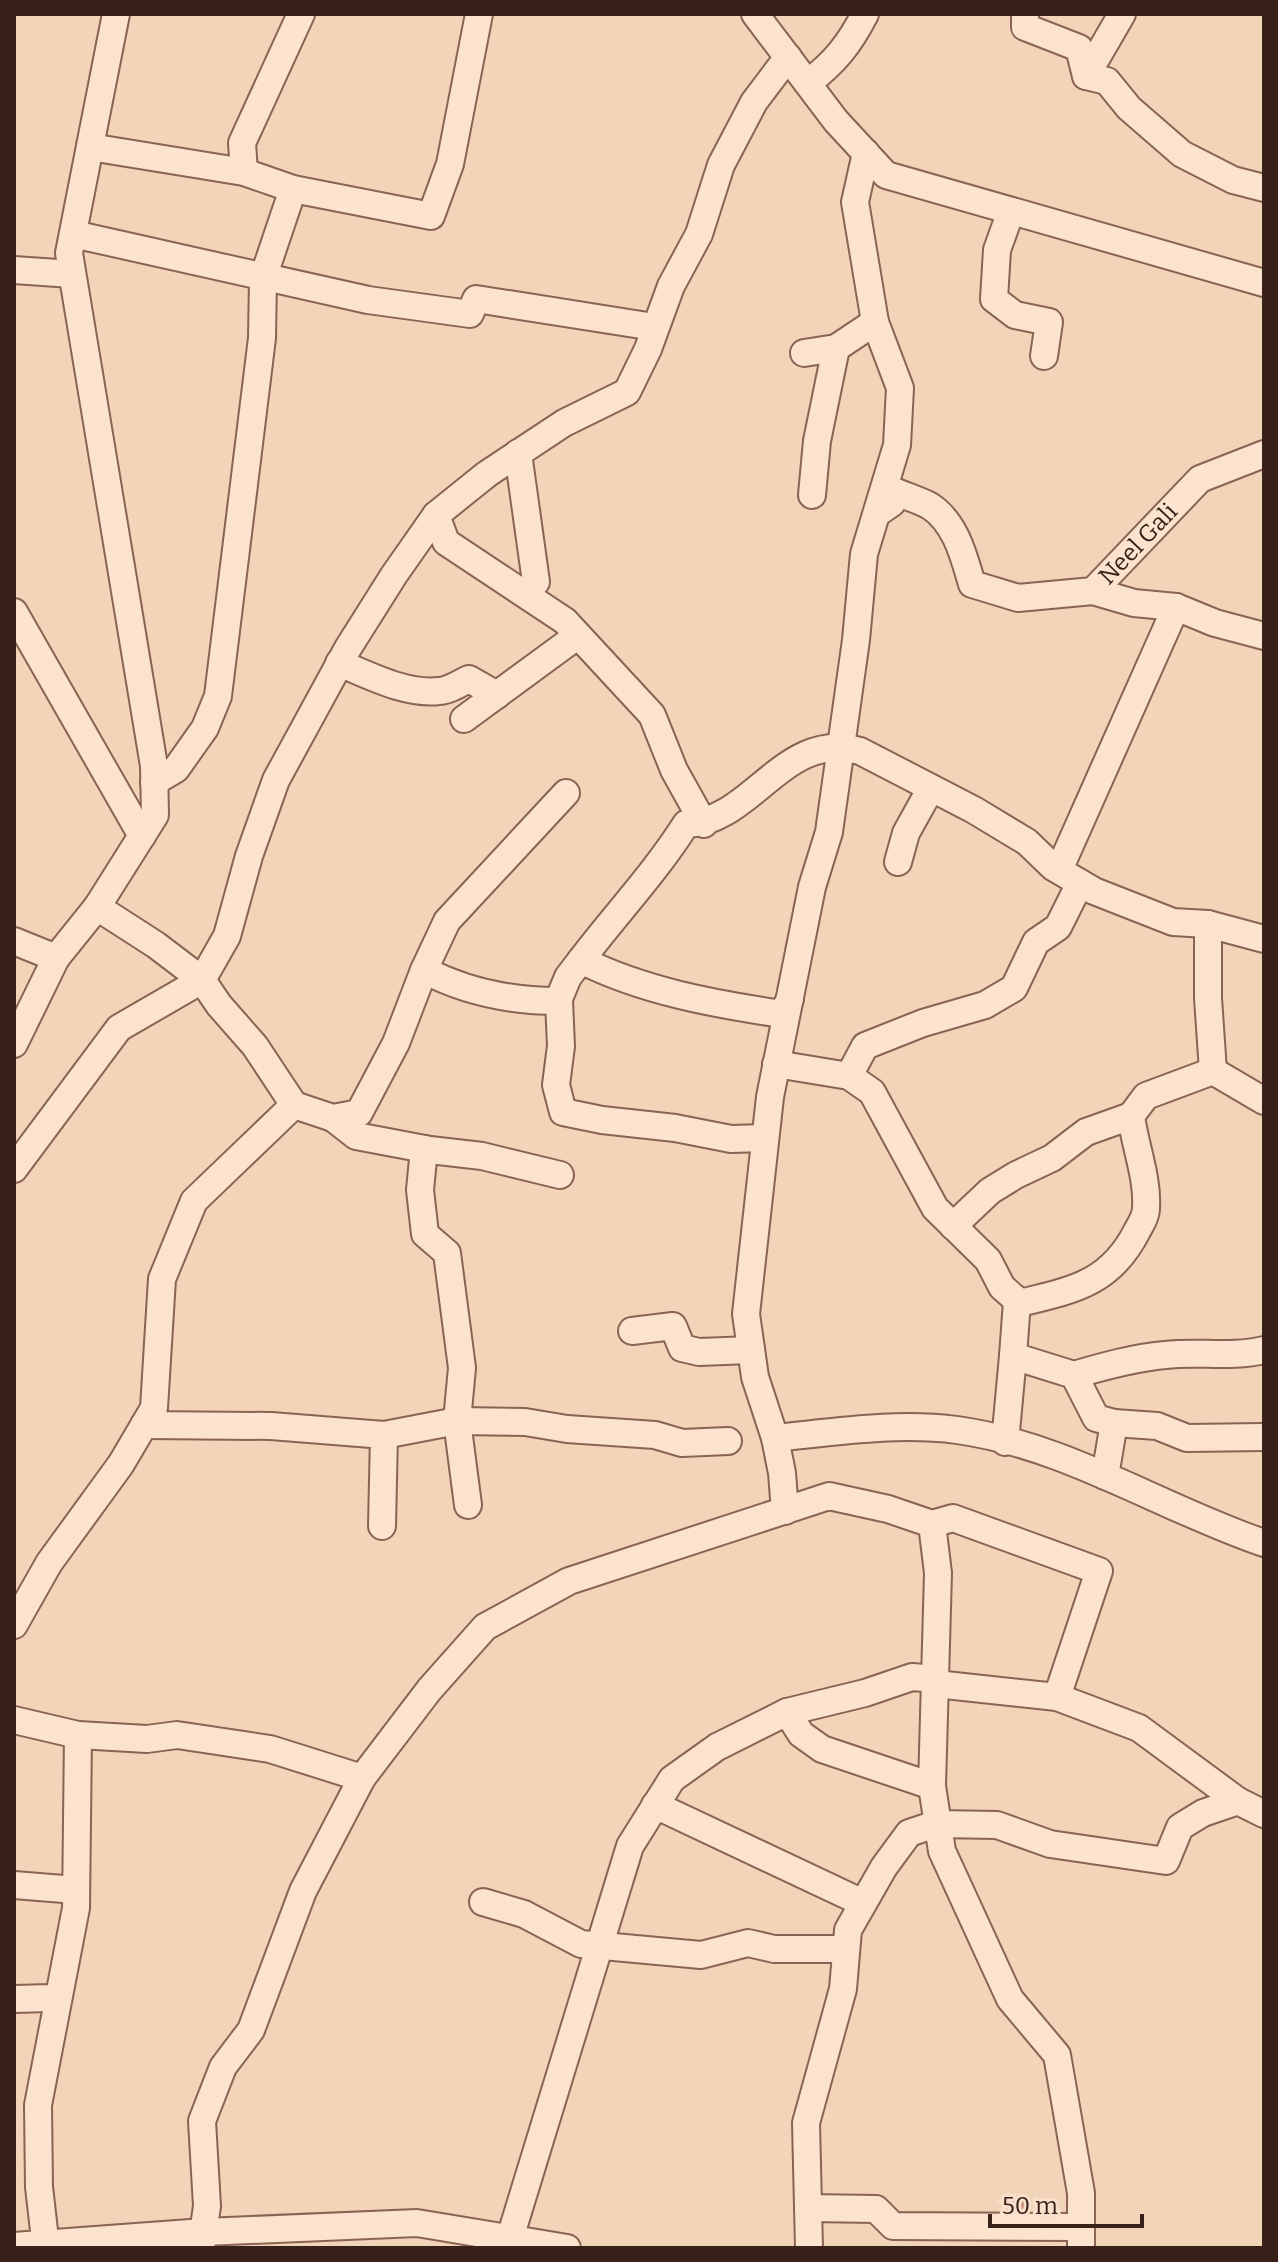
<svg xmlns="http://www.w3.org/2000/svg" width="1278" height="2262" font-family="Bitter,serif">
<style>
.building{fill:#d47e6b;stroke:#8b4436;stroke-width:2}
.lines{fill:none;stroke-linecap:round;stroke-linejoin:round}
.minor-casing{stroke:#896353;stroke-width:30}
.minor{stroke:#fce3cd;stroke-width:26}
.labels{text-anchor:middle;stroke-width:8;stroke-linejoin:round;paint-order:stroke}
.street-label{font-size:24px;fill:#372119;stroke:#f8e0ca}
</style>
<rect width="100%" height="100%" fill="#f2d4b9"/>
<rect class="building" x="1008" y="2201" width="16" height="10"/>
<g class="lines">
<g class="minor-casing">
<g id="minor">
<polyline points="755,14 836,121 886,175 1264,283"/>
<polyline points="1025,14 1025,27 1079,48 1086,76 1107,81 1129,108 1182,154 1233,180 1264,188"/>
<polyline points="1086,76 1122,14"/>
<path d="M808,83C835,62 849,45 865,14"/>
<polyline points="90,147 244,172 293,189 431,216 450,164 479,14"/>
<polyline points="244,172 242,143 301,14"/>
<polyline points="1011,211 997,250 994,299 1015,315 1049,322 1044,356"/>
<polyline points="73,234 368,300 470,314 476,299 654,327"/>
<polyline points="14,270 72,274"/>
<polyline points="804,353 836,348 875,322"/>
<polyline points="518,453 536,582"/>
<polyline points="812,495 817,441 836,348"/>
<path id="s1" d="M879,512L892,503L894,491C905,496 919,500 930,506C956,523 964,557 972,584L1018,598L1093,591L1200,479L1264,454"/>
<polyline points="436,515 446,542 565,621 652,715 674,770 704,824"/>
<polyline points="1093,591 1134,603 1176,607 1215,623 1264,636"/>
<polyline points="14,612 142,836"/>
<path d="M339,663C369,675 406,695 439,691C449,691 460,683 469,679L497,695"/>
<polyline points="464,719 577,636"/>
<polyline points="154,782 176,769 205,728 218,696 262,338 263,278 293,189"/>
<polyline points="898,862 906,833 931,788"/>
<polyline points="1059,870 1176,607"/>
<polyline points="97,907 155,815 154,766 69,253 116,14"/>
<polyline points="14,941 56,958"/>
<path d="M581,960C616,914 655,873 686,824C753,822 784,729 860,751L974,810L1027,842L1053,867L1094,891L1173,922L1208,924L1264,939"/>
<polyline points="424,970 447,921 566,793"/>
<polyline points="559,1001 561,1046 556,1085 563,1112 602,1120 675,1128 731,1139 765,1138"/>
<polyline points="14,1044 56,958 97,907 156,945 202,980 219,1005 255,1046 294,1105 194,1201 162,1279 154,1408 121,1464 49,1563 14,1625"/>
<path d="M776,1064L849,1076L872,1092L935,1208L988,1260L1002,1287L1020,1303C1073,1290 1110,1284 1137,1231C1141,1224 1146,1216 1146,1208C1148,1178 1135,1146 1131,1116L1146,1096L1213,1071L1208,998V924"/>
<polyline points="1213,1071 1264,1101"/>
<polyline points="849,1076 865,1046 923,1023 985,1005 1014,988 1036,942 1058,927 1080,883"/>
<path d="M294,1105L333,1118L359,1113L396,1043L424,970C466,992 511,1001 558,1001L568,977L581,960C643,991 714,1004 782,1014L790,999"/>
<polyline points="333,1118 356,1136 430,1150 482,1156 560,1175"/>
<polyline points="14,1169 119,1028 202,980 227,936 249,856 276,780 348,648 394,575 436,515 487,474 564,423 627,392 648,349 671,286 699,234 721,165 754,102 788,57"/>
<polyline points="953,1226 990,1191 1016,1175 1052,1158 1086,1132 1131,1116"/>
<polyline points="1017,1301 1013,1356 1074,1375 1096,1418 1114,1423 1105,1476"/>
<polyline points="632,1331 673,1326 682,1348 699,1352 751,1350"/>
<path d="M1074,1375C1104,1366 1133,1358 1165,1355C1198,1351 1231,1358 1264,1350"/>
<polyline points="1114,1423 1157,1426 1187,1438 1264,1437"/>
<polyline points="144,1425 271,1426 384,1435 382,1526"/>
<polyline points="384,1435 457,1421 462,1368 447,1253 425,1234 420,1190 424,1149"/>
<path d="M775,1438C835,1432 897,1422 957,1430C1066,1445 1161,1508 1264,1543"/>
<polyline points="1005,1442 1013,1356"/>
<polyline points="468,1505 457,1421 525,1422 567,1429 655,1435 682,1443 728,1441"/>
<polyline points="785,1511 782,1473 775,1438 755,1377 746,1314 770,1097 812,887 829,832 856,640 864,554 897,445 900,388 875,322 855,202 866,153"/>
<polyline points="932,1524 953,1518 1099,1571 1057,1697"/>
<polyline points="787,1712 801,1734 822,1749 932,1786"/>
<polyline points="14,1720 78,1735 147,1739 177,1735 270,1749 362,1778"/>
<polyline points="655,1805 863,1903"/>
<polyline points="14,1885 76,1890"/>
<polyline points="483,1902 524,1914 581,1944 701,1955 748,1943 774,1949 846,1949"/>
<polyline points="14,1999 50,1998 59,1995"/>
<polyline points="808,2208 876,2209 893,2226 1081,2227"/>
<polyline points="510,2238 630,1846 672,1779 717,1747 787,1712 865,1693 912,1677 936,1679 936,1684 1057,1697 1139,1728 1238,1801"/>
<polyline points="14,2246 204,2232 417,2223 567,2248"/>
<polyline points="46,2248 39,2187 38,2105 76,1908 78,1735"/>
<polyline points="201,2248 207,2206 202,2121 223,2067 251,2030 303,1891 362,1778 429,1690 485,1627 569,1581 829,1496 888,1509 932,1524 938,1573 932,1786 942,1851 1010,1999 1057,2055 1081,2193 1081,2248"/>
<polyline points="809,2248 806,2123 843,1989 848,1930 884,1867 909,1833 936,1824 997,1825 1050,1844 1166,1861 1180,1827 1203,1813 1238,1801 1264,1814"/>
</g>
</g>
<use href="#minor" class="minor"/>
</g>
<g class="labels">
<g class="street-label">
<text dy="8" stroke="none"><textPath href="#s1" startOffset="346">Neel Gali</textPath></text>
</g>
</g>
<rect width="1278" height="2262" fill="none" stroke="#372119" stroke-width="32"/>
<path d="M990 2214v12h152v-12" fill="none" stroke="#372119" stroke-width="4"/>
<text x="1002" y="2214" font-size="24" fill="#372119" stroke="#f8e0ca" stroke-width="6" paint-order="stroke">50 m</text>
</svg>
